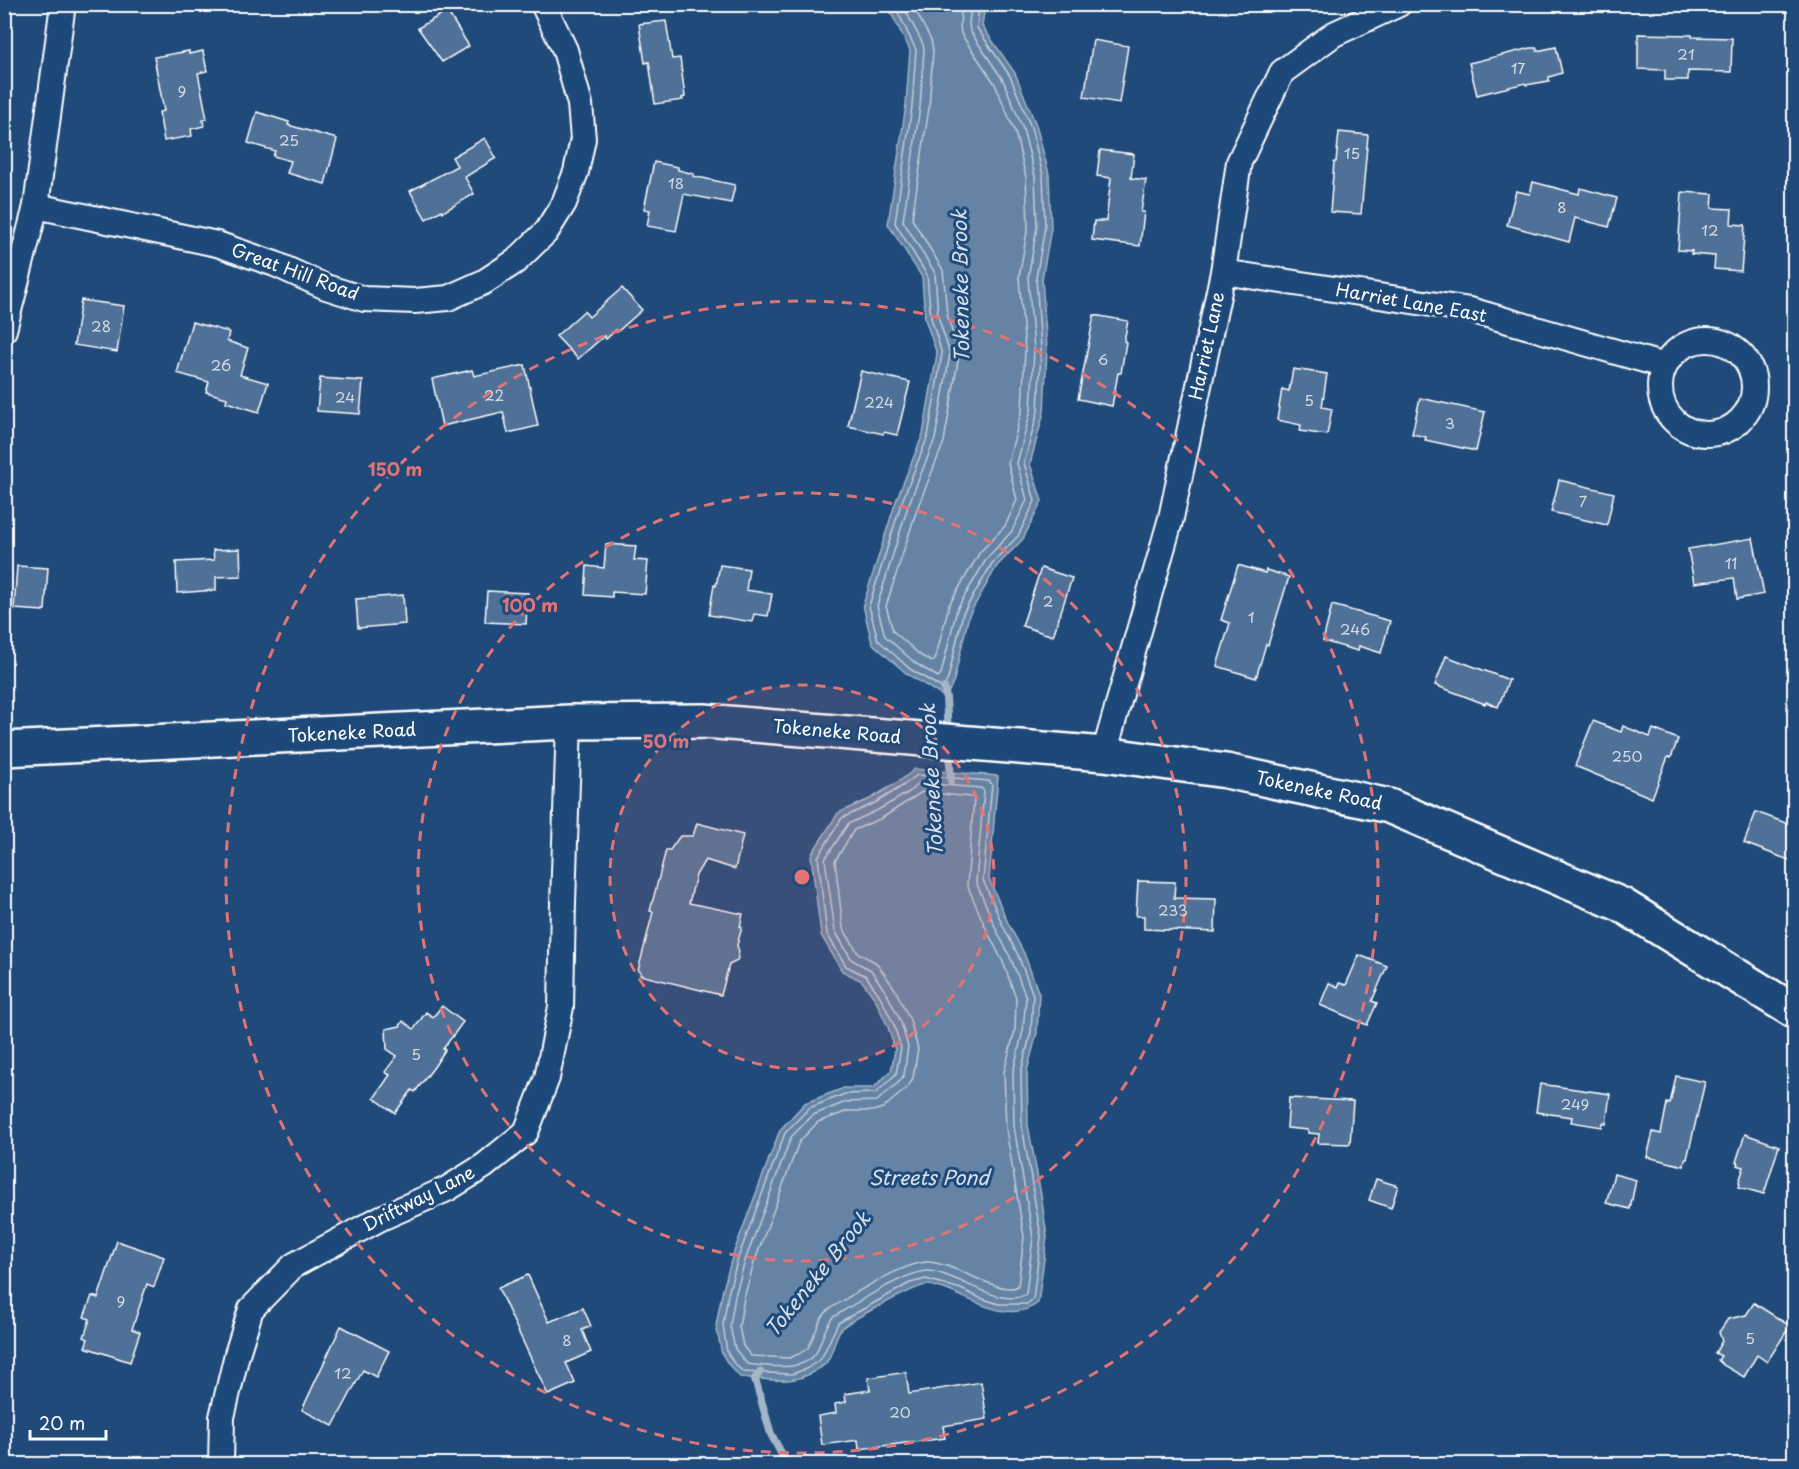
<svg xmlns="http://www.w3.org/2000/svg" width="1799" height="1469" font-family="'Playpen Sans',sans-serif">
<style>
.water{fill:#6583a4;stroke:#a3b5c8;stroke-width:1.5}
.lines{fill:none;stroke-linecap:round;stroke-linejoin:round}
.shore{stroke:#c1cddb;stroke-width:1.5}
.stream{stroke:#a3b5c8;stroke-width:8}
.building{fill:#507197;stroke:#fff;stroke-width:1.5}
.street-casing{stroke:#fff;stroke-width:28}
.secondary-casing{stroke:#fff;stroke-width:38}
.street{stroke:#1f4a7a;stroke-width:24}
.secondary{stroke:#1f4a7a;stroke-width:33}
.ring{fill:none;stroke:#e47373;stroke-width:3;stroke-dasharray:10 8}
.labels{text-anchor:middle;stroke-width:6;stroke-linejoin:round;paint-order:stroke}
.number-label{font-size:15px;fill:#d3dce5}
.street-label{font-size:18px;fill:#fff;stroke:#1f4a7a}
.water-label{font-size:20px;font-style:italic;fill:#d8e0e8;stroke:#1f4a7a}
.centre{fill:#e47373;stroke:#1f4a7a;stroke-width:3}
.ring-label{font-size:18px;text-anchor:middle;font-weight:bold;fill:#e47373;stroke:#1f4a7a;stroke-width:6;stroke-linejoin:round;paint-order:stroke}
</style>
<rect width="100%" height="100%" fill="#1f4a7a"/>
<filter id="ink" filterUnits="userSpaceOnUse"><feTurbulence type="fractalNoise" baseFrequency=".0167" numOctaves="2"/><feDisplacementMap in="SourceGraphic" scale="12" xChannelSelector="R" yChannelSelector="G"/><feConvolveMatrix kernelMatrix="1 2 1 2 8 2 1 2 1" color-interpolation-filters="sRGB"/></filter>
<g filter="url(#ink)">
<g class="water">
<polygon points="887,5 985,5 982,26 1015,73 1036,125 1049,174 1051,228 1042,279 1047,349 1044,412 1030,464 1042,501 1023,539 997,566 969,615 954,680 946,698 907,674 872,643 863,605 896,501 923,434 937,354 925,319 922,277 888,224 906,105 910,50"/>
<path d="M915,769L998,776L989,879L1008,923L1024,953L1039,994L1037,1033L1027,1071L1028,1125L1041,1195L1047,1237L1038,1303C1010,1325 972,1299 944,1289C938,1288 932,1284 926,1285C916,1286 846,1322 841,1329C834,1338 834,1353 826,1363C824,1366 819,1368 815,1371C792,1386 765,1379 740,1377L729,1365L722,1354L716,1326L722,1293L732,1257L780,1130L805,1103L844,1088H873L891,1071L895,1050L888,1027L875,999L862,981L842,971L821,935L811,855L838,813L872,798L901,780Z"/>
</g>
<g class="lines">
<g class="shore">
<polyline points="894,4 916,50 912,106 895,223 927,275 931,318 942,354 928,436 901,504 869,606 878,640 910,669 942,688 944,687 948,679 963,613 993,562 1018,536 1035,501 1024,463 1038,411 1041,349 1036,278 1045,227 1043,175 1031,127 1010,76 977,28 979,4"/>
<polyline points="902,4 923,44 924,50 920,107 903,221 935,273 938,316 950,354 935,439 908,506 877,606 885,636 915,663 938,677 941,674 957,609 987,558 1012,531 1027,500 1017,463 1031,410 1034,349 1028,278 1037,227 1035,176 1023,129 1003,80 970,31 969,24 971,4"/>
<polyline points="912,4 931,40 933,51 929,108 912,219 943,270 947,314 959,355 944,442 917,509 886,606 893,631 920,655 932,662 935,660 949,605 980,552 1005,526 1017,500 1008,463 1022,409 1025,350 1019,278 1028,226 1026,177 1015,132 995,84 961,34 960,25 962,4"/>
<polygon points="917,775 989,781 992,784 983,880 1003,926 1018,955 1033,995 1031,1032 1021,1072 1022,1126 1041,1237 1033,1299 1027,1304 999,1304 980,1298 961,1289 926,1279 910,1283 838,1323 821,1359 806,1369 792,1374 743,1372 733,1362 727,1352 723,1325 728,1294 738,1258 785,1133 809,1108 845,1094 876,1093 896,1074 901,1048 894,1025 880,996 866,976 846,966 827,934 818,857 842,818 875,803 904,785"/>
<path d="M919,783L981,788L984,791L976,882L996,929L1011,959L1026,997L1023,1031L1013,1072L1014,1127L1033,1237L1026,1294C1002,1310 956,1273 929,1271C908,1270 853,1305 833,1317C825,1326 822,1340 817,1351C806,1373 766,1366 747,1364L735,1349L730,1326L735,1296L745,1261L791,1137L813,1115L846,1102L877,1101L900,1081L904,1075L908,1047L901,1022L887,994L871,970L852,960L835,931L825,859L848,824L878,810L909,792Z"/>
<path d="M922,792L971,797L974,798L967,885L988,933L1003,962L1016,998L1015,1030L1004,1072L1006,1129L1024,1237L1018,1286C1001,1297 951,1261 927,1262C903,1263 849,1296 828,1310L821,1319L808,1348L799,1354L789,1358L751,1356L743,1346L739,1326L744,1298L754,1263L799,1142L818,1122L848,1111H873L883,1108L907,1088L913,1078L918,1049L910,1020L895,989L880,968L875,962L858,953L843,928L835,861L854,830L882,818Z"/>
</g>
<g class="stream">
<polyline points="944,688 946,698 948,733"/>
<polyline points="949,748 951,781"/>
<polyline points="760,1372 755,1379 771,1434 787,1464"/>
</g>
</g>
<g class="building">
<polygon points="447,11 469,46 442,62 418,28"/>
<polygon points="666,21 672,59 680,58 685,97 682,98 683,100 655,104 649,62 645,63 639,24"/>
<polygon points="1638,34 1692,35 1692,37 1732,38 1731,72 1688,71 1688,80 1665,80 1665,70 1638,69"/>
<polygon points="1093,40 1128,46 1119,103 1084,97"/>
<polygon points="1556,47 1562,73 1549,77 1549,81 1526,85 1525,83 1477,95 1469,63 1531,48 1537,48 1537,51"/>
<polygon points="189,51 189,54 203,51 207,71 198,73 207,119 203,120 204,126 191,129 192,136 164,141 159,112 164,111 154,57"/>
<polygon points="257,112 289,122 288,125 337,139 325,184 287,173 291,161 273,156 275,151 248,143"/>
<polygon points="1339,132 1368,135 1361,214 1330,212 1334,162 1336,162"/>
<polygon points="485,138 496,158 465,177 474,194 443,212 442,210 426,219 410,191 457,166 452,157"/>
<polygon points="1100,150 1134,154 1131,178 1146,180 1141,212 1144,212 1140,246 1092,240 1094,221 1106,221 1111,178 1097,176"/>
<polygon points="654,162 678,167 678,170 694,174 693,176 735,185 731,203 684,194 676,231 647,226 650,210 644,209"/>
<polygon points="1533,182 1579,194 1580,188 1617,198 1609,227 1575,218 1569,242 1507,225 1516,191 1530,194"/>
<polygon points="1682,192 1713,194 1712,208 1732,209 1731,224 1745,225 1741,271 1714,269 1715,256 1691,254 1692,251 1678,250"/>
<polygon points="622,288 642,310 617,332 616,330 606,339 604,336 578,359 556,336 584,311 589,317"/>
<polygon points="81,300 124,306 117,352 74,345"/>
<polygon points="1094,315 1128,321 1124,341 1126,342 1121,373 1118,373 1112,406 1078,399"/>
<polygon points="192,322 229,332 227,341 248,348 240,375 268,383 259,412 226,402 227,398 206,392 209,382 177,373"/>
<polygon points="525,365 538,426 508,433 503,412 442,426 432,379 472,370 474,376"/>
<polygon points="1293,369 1327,374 1322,407 1332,409 1327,435 1300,431 1301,425 1277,420 1282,389 1289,391"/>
<polygon points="861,371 910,382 897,435 884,432 883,434 848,426"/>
<polygon points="320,378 363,381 360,414 317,411"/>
<polygon points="1420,398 1485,412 1476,451 1425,440 1426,437 1412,434"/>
<polygon points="1559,480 1614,493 1607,525 1551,512"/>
<polygon points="1753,538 1764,594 1737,599 1734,578 1694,583 1688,549"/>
<polygon points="606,544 636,546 634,560 648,561 645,594 612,592 612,597 585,595 587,566 604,568"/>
<polygon points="240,549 241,576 216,577 216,590 177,593 176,562 214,560 213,550"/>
<polygon points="720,565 749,569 746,590 772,594 768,616 754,614 752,622 709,615 714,585 716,586"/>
<polygon points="1238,565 1265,573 1266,570 1289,577 1268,645 1266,644 1256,678 1217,666 1230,623 1221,620"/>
<polygon points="17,566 48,568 45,610 43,610 43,611 14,609"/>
<polygon points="1041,568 1072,578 1053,636 1022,626"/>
<polygon points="487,591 528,593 526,624 485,622"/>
<polygon points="403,595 405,624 358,628 356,599"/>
<polygon points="1332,605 1390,621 1381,653 1359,646 1358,651 1323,641"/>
<polygon points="1446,656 1509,680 1498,707 1486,702 1485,704 1435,685"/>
<polygon points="1593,721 1621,732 1623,726 1650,737 1653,729 1678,739 1671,758 1668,757 1652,798 1575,766"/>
<polygon points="1756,812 1794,826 1794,862 1744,843"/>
<polygon points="697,823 743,835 735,869 705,860 696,875 689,903 743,914 740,926 742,927 737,945 739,952 737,961 729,965 721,995 640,975 641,972 638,971 653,912 650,911 666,850 670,850 680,836 693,836"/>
<polygon points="1138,881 1175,882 1174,898 1216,899 1215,932 1144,929 1144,916 1136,916"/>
<polygon points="1359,955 1387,966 1372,1001 1377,1003 1367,1025 1320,1005 1329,983 1338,987 1339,983 1346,985"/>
<polygon points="442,1006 463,1022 443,1049 445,1050 434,1067 415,1092 412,1090 395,1113 374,1098 390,1075 385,1072 397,1056 387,1049 386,1029 400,1026 403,1021 414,1029 426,1012 433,1017"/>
<polygon points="1676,1076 1705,1082 1687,1159 1685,1159 1684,1166 1647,1157 1653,1132 1661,1134 1667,1103 1670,1104"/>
<polygon points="1540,1084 1610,1094 1606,1124 1603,1123 1602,1127 1571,1122 1572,1117 1536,1112"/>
<polygon points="1289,1098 1353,1101 1350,1144 1318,1143 1319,1134 1308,1133 1308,1130 1287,1128"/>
<polygon points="1745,1134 1779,1146 1764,1194 1739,1187 1740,1183 1739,1182 1744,1167 1737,1165 1738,1163 1736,1162"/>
<polygon points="1614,1174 1636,1180 1630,1209 1606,1203"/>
<polygon points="1376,1179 1398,1186 1391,1208 1369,1200"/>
<polygon points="117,1241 164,1257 154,1287 147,1284 132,1329 140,1332 130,1362 85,1347 88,1339 84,1337 90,1319 84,1317 92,1296 98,1298"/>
<polygon points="528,1275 549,1322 583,1308 591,1326 582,1330 591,1352 566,1363 575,1383 548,1395 498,1288"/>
<polygon points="1754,1303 1790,1326 1767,1362 1757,1355 1744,1377 1723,1365 1718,1360 1721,1356 1715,1353 1722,1341 1719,1332 1728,1319 1746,1315"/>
<polygon points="341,1326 389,1351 376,1377 363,1370 333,1426 302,1410"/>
<polygon points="906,1372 909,1394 981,1382 987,1419 943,1426 945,1438 859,1449 858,1440 822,1445 818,1416 836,1413 835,1404 846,1402 845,1394 870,1390 868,1378"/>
</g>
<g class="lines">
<g class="street-casing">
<g id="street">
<polyline points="63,4 36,206 217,244 275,264 326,287 364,299 415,301 448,298 484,282 516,261 546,232 564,203 576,172 583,139 580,104 565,50 543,4"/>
<polyline points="1223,272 1470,310 1665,366"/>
<polyline points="4,330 36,206"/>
<circle cx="1707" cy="387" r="47"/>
<polyline points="1104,754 1171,518 1223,272 1239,162 1282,72 1334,34 1399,4"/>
<polyline points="221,1464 222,1417 237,1354 251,1309 294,1265 381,1218 447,1189 484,1166 526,1132 547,1078 561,1007 563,903 569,722"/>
</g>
</g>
<g class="secondary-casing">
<polyline id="secondary" points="4,749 569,722 704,721 1104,754 1226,771 1389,806 1622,905 1794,1011"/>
</g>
<use href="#street" class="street"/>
<use href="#secondary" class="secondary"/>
</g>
</g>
<circle cx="802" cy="877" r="192" fill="#e47373" fill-opacity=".12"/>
<g class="ring">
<circle cx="802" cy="877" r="192"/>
<circle cx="802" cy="877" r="384"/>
<circle cx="802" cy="877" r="576"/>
</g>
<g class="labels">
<g class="number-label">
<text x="1686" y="60">21</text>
<text x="1518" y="74">17</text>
<text x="182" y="97">9</text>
<text x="289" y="146">25</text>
<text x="1352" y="159">15</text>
<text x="676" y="189">18</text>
<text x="1562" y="213">8</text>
<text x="1710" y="236">12</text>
<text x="101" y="332">28</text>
<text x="1103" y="365">6</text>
<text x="221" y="371">26</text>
<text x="494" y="401">22</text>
<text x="345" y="403">24</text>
<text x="1309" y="406">5</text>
<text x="879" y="408">224</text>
<text x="1450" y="429">3</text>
<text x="1583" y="507">7</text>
<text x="1731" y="569">11</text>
<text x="1048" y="607">2</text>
<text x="1251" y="623">1</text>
<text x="1355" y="635">246</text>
<text x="1627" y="762">250</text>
<text x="1173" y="916">233</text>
<text x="416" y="1060">5</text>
<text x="1575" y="1110">249</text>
<text x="121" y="1307">9</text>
<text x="1750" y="1344">5</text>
<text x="567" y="1346">8</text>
<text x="343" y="1379">12</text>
<text x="900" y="1418">20</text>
</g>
<g class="street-label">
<text transform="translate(295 272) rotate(20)" y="6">Great Hill Road</text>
<text transform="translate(1411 303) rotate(10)" y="6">Harriet Lane East</text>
<text transform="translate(1207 346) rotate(-78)" y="6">Harriet Lane</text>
<text transform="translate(837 732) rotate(5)" y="6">Tokeneke Road</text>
<text transform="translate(352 733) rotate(-3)" y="6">Tokeneke Road</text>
<text transform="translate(1319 791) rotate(12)" y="6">Tokeneke Road</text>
<text transform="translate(419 1199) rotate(-27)" y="6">Driftway Lane</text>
</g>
<g class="water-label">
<text transform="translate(961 286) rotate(-91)" y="7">Tokeneke Brook</text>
<text transform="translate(932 780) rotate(-93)" y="7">Tokeneke Brook</text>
<text x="929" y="1185">Streets Pond</text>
<text transform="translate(818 1274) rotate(-51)" y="7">Tokeneke Brook</text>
</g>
</g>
<circle cx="802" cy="877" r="9" class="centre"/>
<g class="ring-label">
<text x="395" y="476">150 m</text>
<text x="530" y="612">100 m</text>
<text x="666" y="748">50 m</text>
</g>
<rect width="1799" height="1469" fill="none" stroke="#1f4a7a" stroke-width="24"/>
<rect x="12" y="12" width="1775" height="1445" fill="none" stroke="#fff" stroke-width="2" filter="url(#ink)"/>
<path d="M30 1430v9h76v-9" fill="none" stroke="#ffffff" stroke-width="3"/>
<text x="39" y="1430" font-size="18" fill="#ffffff" stroke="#1f4a7a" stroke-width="4.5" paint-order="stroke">20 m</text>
</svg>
